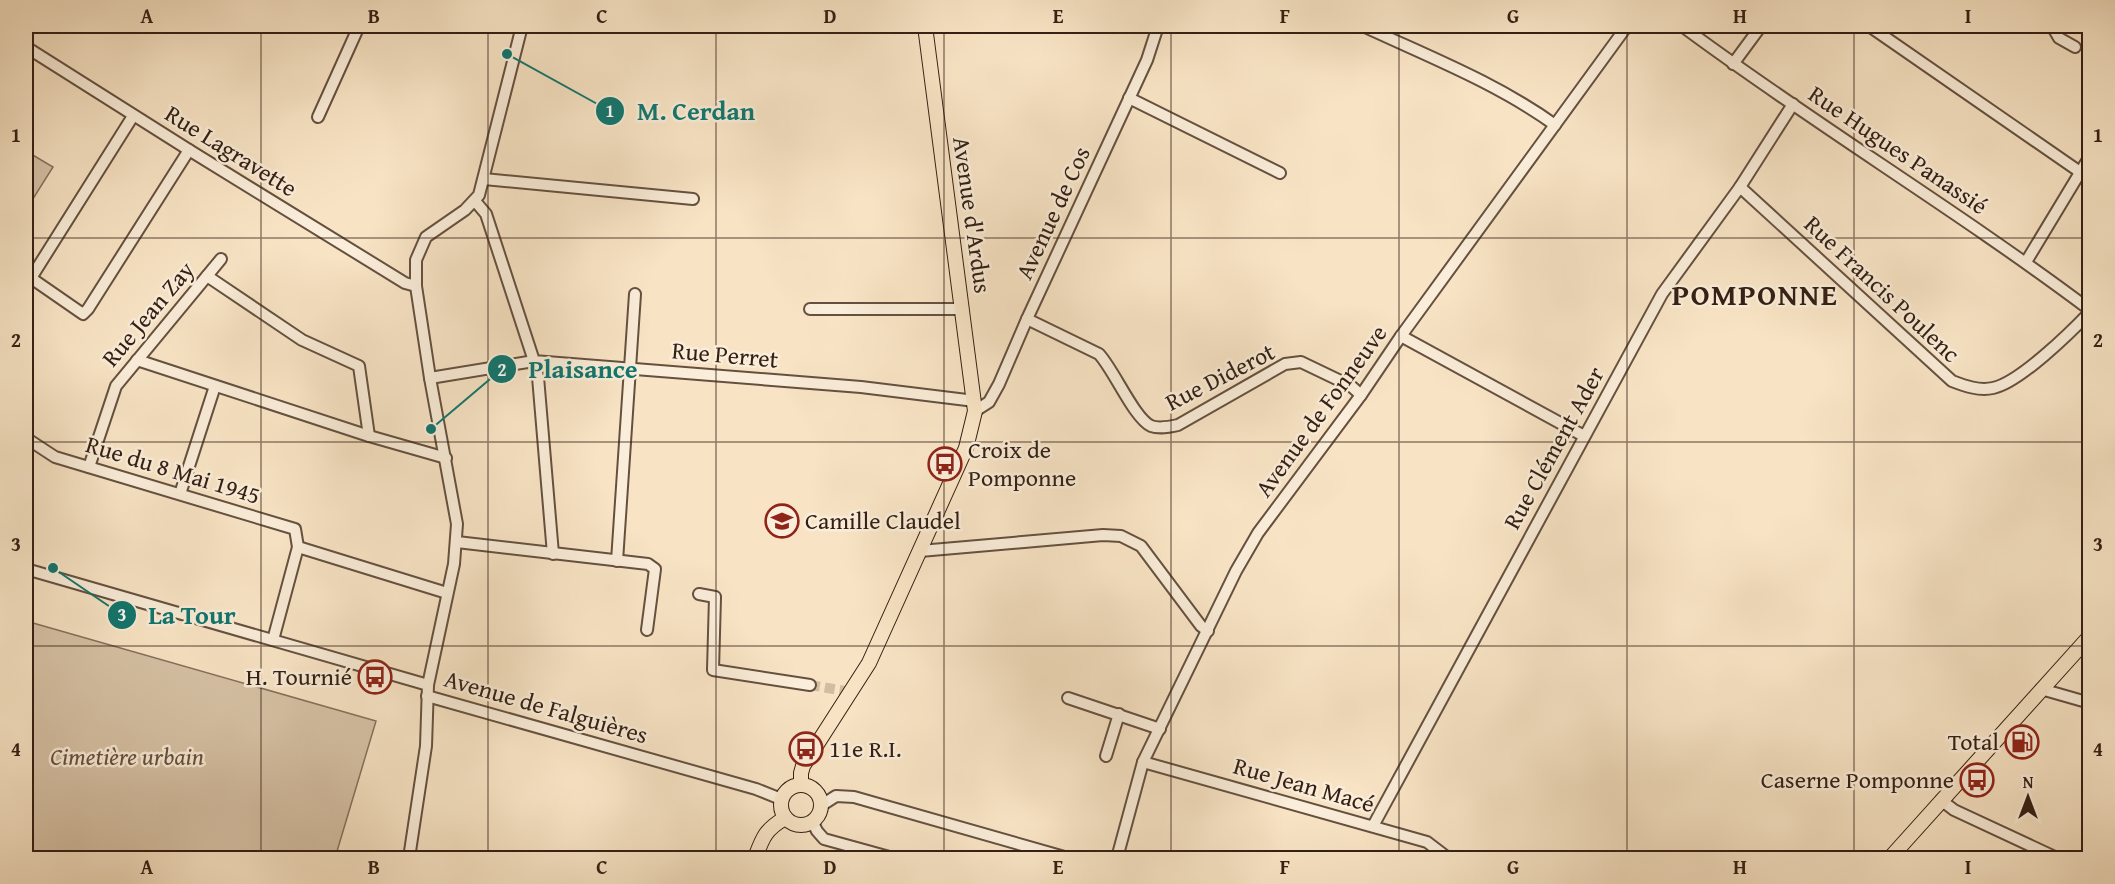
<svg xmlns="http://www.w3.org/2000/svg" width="2115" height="884" font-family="'Gentium Book Plus',serif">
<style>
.green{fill:#d7c3a7;stroke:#86715e;stroke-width:1.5}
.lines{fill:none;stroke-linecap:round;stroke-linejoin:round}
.minor-tunnel{stroke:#d1bda2;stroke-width:10;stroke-dasharray:10 5;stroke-linecap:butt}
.minor-casing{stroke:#655040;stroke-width:14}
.major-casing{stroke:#341f14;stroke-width:16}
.minor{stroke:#faedd9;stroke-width:10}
.major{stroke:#f8e4c5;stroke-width:14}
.grid{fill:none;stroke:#341f14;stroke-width:1.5;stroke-opacity:0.55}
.labels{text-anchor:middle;stroke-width:5;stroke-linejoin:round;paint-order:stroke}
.street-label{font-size:24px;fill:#341f14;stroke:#faedd9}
.poi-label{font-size:24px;fill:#341f14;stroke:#faedd9;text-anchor:start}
.park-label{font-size:24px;font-style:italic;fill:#655040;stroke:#faedd9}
.district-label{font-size:30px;font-weight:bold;letter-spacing:1.5px;fill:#341f14;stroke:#faedd9}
.leader{fill:none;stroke:#0f766e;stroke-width:2}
.callout-dot{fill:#0f766e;stroke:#faedd9;stroke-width:2}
.mark-label{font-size:18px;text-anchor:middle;font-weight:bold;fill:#fff}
.callout-label{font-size:26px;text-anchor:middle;font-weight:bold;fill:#0f766e;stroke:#faedd9;stroke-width:5;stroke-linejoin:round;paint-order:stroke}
.neatline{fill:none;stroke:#341f14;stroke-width:2}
.grid-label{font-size:20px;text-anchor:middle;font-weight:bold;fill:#341f14}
</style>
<rect width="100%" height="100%" fill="#f8e4c5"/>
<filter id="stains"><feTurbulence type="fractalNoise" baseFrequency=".00333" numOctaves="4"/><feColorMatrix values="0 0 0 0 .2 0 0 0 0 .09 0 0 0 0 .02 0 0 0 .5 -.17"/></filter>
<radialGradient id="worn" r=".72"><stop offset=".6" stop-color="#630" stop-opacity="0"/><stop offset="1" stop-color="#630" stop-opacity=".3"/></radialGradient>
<g class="green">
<polygon points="26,151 53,167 26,210"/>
<polygon points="26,621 376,721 335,858 26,858"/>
</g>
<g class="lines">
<polyline class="minor-tunnel" points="810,685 851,692"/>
<g class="minor-casing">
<g id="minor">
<path d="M1363,26C1427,56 1497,83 1555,125"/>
<path d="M1682,26C1815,125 1957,210 2090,310"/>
<polyline points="1869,26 2080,172"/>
<polyline points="2052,26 2059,38 2075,47"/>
<polyline points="26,47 189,150 405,283 416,286"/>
<polyline points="1733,64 1761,26"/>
<polyline points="1129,98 1280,173"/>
<polyline points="133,116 31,278 83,314 88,309 189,150"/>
<polyline points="318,117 359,26"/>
<polyline points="484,179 693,199"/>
<path d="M1740,187L1952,381C1965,386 1979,391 1993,388C2019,383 2071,332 2090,312"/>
<polyline points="475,201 486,214 534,361 861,387 975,401"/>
<polyline points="2026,262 2090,156"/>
<polyline points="207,276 302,340 359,366 369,436"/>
<polyline points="810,309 962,309"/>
<path d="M1027,319L1099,354C1114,370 1134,418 1151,426C1159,429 1169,427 1178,425L1285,364L1301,362L1351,386L1361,395"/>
<polyline points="1401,336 1584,436"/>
<polyline points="137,360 369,436 446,458"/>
<polyline points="430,378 534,361 538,377 553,554"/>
<polyline points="975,411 989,402 999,384 1027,319 1147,60 1158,26"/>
<polyline points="26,438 55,457 295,529 298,547 273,640"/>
<polyline points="89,467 116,386 221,259"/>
<polyline points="180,494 215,386"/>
<polyline points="457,542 648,564 655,569 647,630"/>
<polyline points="298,547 447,593"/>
<polyline points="920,551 1103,535 1121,536 1141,546 1201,626 1208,631"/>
<polyline points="617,561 635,294"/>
<polyline points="26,569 428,685"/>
<polyline points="699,594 715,597 713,670 810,685"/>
<polyline points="2041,689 2090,703"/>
<polyline points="427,696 756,789 781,799"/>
<polyline points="1068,698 1160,729"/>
<polyline points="1106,756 1119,714"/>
<polyline points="1143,762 1427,842 1448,858"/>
<polyline points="1941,800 1954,810 2057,858"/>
<polyline points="822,805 836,796 854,797 1068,858"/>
<polyline points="813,823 817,831 824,839 893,858"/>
<polyline points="1373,826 1662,294 1740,187 1793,104"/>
<polyline points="409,858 426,746 428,685 454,564 457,524 430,378 416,286 416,260 426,237 465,210 479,195 522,26"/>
<polyline points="492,858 497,858"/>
<polyline points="1117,858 1143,762 1236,571 1258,533 1361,395 1401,336 1627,26"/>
</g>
</g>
<g class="major-casing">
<g id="major">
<circle cx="801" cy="805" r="20"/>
<polyline points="801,785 801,773 803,766 869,663 966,448 975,411 925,26"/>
<path d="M755,858C763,837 765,830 785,818"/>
<polyline points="1890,858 2090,636"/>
</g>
</g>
<use href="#minor" class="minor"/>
<use href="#major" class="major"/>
</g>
<path class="grid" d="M261,26V858M488,26V858M716,26V858M944,26V858M1171,26V858M1399,26V858M1627,26V858M1854,26V858M26,238H2090M26,442H2090M26,646H2090"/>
<defs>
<g id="bus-ring" transform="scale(1.725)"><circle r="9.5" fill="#faedd9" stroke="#8f2418" stroke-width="1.5"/><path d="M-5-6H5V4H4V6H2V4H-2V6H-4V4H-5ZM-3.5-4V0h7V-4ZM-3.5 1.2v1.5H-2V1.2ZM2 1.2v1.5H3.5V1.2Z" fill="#8f2418"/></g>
<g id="school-ring" transform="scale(1.725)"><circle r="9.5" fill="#faedd9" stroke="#8f2418" stroke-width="1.5"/><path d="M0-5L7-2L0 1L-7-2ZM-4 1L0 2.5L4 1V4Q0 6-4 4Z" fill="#8f2418"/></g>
<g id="fuel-ring" transform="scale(1.725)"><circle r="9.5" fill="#faedd9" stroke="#8f2418" stroke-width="1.5"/><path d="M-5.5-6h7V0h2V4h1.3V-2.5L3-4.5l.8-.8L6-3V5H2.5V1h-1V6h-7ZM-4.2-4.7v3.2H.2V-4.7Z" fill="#8f2418"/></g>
</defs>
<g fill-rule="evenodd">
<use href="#bus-ring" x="945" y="464"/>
<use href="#school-ring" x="782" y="521"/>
<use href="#bus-ring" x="375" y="677"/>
<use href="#fuel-ring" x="2022" y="742"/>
<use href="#bus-ring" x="806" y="749"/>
<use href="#bus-ring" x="1977" y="780"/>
</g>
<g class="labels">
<g class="street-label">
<text transform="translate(1898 150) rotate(34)" y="8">Rue Hugues Panassié</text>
<text transform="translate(231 151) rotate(32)" y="8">Rue Lagravette</text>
<text transform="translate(1053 213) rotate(-65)" y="8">Avenue de Cos</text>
<text transform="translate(972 215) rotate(82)" y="8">Avenue d'Ardus</text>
<text transform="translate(1882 289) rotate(43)" y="8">Rue Francis Poulenc</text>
<text transform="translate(148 314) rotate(-50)" y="8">Rue Jean Zay</text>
<text transform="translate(725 355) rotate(5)" y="8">Rue Perret</text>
<text transform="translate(1220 377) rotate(-27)" y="8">Rue Diderot</text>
<text transform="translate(1321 411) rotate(-54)" y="8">Avenue de Fonneuve</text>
<text transform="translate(1554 448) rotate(-61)" y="8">Rue Clément Ader</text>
<text transform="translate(173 470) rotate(17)" y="8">Rue du 8 Mai 1945</text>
<text transform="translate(546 707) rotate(16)" y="8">Avenue de Falguières</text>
<text transform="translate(1304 785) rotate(16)" y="8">Rue Jean Macé</text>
</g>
<g class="poi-label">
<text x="968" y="458">Croix de<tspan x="968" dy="28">Pomponne</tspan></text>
<text x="805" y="529">Camille Claudel</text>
<text x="352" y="685" text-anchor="end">H. Tournié</text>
<text x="1999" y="750" text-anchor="end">Total</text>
<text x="829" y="757">11e R.I.</text>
<text x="1954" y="788" text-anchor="end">Caserne Pomponne</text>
</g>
<g class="park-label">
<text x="127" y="765">Cimetière urbain</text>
</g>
<g class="district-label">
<text x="1755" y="305">POMPONNE</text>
</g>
</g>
<path class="leader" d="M507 54L610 111M431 429L502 369M53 568L122 615"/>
<g class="callout-dot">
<circle cx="507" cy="54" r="6"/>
<circle cx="431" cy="429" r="6"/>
<circle cx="53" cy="568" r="6"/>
<circle cx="610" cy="111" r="15"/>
<circle cx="502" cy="369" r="15"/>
<circle cx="122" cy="615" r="15"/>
</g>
<g class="mark-label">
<text x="610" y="117">1</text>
<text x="502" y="376">2</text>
<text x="122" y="621">3</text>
</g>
<g class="callout-label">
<text x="696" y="120">M. Cerdan</text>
<text x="583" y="378">Plaisance</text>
<text x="192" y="624">La Tour</text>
</g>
<rect width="2115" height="884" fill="none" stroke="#f8e4c5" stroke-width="66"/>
<g transform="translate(2028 797)" stroke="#faedd9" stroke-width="4.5" paint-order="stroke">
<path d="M0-4.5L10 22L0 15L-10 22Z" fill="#341f14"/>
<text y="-9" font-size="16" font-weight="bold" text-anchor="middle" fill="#341f14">N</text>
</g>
<rect x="33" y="33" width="2049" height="818" class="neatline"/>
<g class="grid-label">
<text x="147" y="23">A</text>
<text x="374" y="23">B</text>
<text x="602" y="23">C</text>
<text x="830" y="23">D</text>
<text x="1058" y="23">E</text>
<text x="1285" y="23">F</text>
<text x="1513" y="23">G</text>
<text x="1740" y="23">H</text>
<text x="1968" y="23">I</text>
<text x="16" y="142">1</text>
<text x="2098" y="142">1</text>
<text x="16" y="347">2</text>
<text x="2098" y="347">2</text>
<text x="16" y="551">3</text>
<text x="2098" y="551">3</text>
<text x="16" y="756">4</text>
<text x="2098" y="756">4</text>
<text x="147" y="874">A</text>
<text x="374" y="874">B</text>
<text x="602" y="874">C</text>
<text x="830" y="874">D</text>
<text x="1058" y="874">E</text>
<text x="1285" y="874">F</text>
<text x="1513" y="874">G</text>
<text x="1740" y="874">H</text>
<text x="1968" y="874">I</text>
</g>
<rect width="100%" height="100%" filter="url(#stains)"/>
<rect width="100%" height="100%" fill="url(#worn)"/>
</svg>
